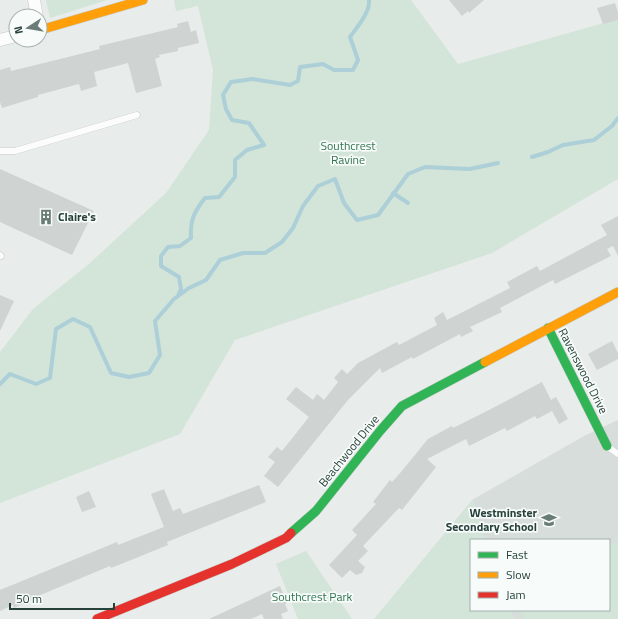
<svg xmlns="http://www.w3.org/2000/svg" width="618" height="619" font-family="'Titillium Web',sans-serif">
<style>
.built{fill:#d7ddda}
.green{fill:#d3e4d8}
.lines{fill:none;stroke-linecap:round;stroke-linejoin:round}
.stream{stroke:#accfd8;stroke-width:4}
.building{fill:#cfd4d2}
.lane-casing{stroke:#c5c9c7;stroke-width:7}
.street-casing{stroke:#c5c9c7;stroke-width:13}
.fast-casing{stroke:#c4cac8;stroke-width:10}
.slow-casing{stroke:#c4cac8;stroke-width:10}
.jam-casing{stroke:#c4cac8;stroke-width:10}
.lane{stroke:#fcfcfc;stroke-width:6}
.street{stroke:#fcfcfc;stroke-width:12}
.fast{stroke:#30b455;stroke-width:9}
.slow{stroke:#ff9f0a;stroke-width:9}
.jam{stroke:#e5322d;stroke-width:9}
.labels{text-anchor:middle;stroke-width:3.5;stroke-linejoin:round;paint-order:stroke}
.park-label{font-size:12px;fill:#317550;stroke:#f7fbf9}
.poi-label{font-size:12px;font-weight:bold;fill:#26403a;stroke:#f7fbf9;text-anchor:start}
.street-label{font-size:12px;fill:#26403a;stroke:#f7fbf9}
</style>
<rect width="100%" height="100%" fill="#e8ecea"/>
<polygon class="built" points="618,420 618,619 514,619 510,610 609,610 609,540 486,540 472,500 584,436"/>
<g class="green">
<polygon points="46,0 107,0 50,18"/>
<polygon points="174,0 411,0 458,64 618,19 618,179 492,253 235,340 180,434 0,503 0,352 33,309 90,263 166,193 209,130 213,70 198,6 176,11"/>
<polygon points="472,500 486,540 471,540 471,610 510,610 514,619 374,619"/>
<polygon points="618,542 618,619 523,619 519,610 609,610 609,546"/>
<polygon points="306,551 352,619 298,619 276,564"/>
</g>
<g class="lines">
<g class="stream">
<polyline points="532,157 548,152 563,145 594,140 612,126 618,118"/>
<polyline points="393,193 408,203"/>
<path d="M178,296L181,289L179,277L161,266V256L168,247L180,246L191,238C190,220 194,212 205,198L219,197L235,177V160L247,150L264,145L249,123L232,120L226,109L223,95L231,82L253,79L290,85L298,81L300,67L323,64L334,70H353L358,60L350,37C357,27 370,13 369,0"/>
<polyline points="0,384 10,374 36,384 50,378 56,329 73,319 90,327 111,373 129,377 149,373 160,355 155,321 174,299 189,288 206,280 220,260 243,253 265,253 282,242 293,228 303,206 318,186 335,179 344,203 357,220 378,215 408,174 425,167 470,169 498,163"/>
</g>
</g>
<g class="building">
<polygon points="449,0 484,0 469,13 468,11 462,16"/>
<polygon points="615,3 618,12 618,20 603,24 597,8"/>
<polygon points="188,21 191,32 196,30 199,43 178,48 178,51 159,55 160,57 155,59 162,86 136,93 128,63 94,72 97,86 81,91 79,84 38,95 38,97 2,108 0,102 0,70 10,67 11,71 56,60 100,49 99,46 178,27 177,24"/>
<polygon points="0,169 94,211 72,255 0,222"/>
<polygon points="618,216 618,256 613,246 607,249 611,256 555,284 553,280 500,308 502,312 470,327 473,331 461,337 460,334 413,359 412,357 382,373 380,368 348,400 278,487 264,476 275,462 268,457 277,447 282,451 309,417 286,399 296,387 313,400 317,394 324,400 338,382 334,378 342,369 347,374 358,363 382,350 397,342 399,345 437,325 434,318 443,312 447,320 510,288 507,282 537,266 540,271 607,235 601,225"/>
<polygon points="0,295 14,301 0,331"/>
<polygon points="612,341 618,353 618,359 597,370 588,354"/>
<polygon points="542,382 551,400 556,397 568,419 559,424 552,411 537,419 535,416 507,431 505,428 469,446 466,439 427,459 436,467 402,510 399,508 363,546 368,551 358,561 365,567 362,573 356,575 350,570 342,578 329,565 357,535 352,530 376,504 373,502 390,480 392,482 401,472 428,439 452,426 453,428 489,410"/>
<polygon points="259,485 266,502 167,542 168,545 136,558 111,568 110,566 38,596 39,597 14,608 13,605 0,611 0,590 117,542 118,545 164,527 151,494 164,489 173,511 180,508 183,514"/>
<polygon points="89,491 96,507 82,512 76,497"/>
<polygon points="280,586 287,603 285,604 288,611 281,614 283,619 264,619 262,614 251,619 209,619"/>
</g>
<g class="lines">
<g class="lane-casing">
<g id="lane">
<polyline points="0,151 15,151 137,115"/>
<polyline points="0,255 1,256"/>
<polyline points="608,447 618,454"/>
</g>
</g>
<g class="street-casing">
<g id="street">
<polyline points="34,0 37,16"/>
<polyline points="0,40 16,36"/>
</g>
</g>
<g class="fast-casing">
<g id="fast">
<polyline points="548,328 607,446"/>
<polyline points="291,533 316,511 380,431 402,406 485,362"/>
</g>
</g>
<g class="slow-casing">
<g id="slow">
<polyline points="40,30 143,0"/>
<polyline points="485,362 618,292"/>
</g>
</g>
<g class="jam-casing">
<polyline id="jam" points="97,619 232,564 286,538 291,533"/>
</g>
<use href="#lane" class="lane"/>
<use href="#street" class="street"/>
<use href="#fast" class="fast"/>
<use href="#slow" class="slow"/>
<use href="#jam" class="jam"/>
</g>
<defs>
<g id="building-bare" transform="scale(1.2)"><path d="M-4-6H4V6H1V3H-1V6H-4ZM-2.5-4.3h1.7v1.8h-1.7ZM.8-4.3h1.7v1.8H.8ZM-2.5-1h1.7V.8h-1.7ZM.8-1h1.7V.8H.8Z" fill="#6a7c78" stroke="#f7fbf9" stroke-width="2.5" paint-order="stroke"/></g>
<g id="school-bare" transform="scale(1.2)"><path d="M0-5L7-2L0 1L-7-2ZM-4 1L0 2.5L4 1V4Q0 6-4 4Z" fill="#6a7c78" stroke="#f7fbf9" stroke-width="2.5" paint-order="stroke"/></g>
</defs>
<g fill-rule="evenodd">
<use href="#building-bare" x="46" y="217"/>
<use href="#school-bare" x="549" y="520"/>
</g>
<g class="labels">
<g class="park-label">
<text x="348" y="150">Southcrest<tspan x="348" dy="14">Ravine</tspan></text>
<text x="312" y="601">Southcrest Park</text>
</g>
<g class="poi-label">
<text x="58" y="221">Claire's</text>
<text x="537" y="517" text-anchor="end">Westminster<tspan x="537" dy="14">Secondary School</tspan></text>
</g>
<g class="street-label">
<text transform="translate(583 371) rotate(63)" y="4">Ravenswood Drive</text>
<text transform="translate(349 451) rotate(-51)" y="4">Beachwood Drive</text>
</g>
</g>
<rect x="470" y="539" width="140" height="72" fill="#f7fbf9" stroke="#a3b0ad"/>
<rect x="478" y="552" width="20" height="6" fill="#30b455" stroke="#a3b0ad"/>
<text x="506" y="559" font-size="12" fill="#26403a">Fast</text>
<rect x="478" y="572" width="20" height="6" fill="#ff9f0a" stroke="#a3b0ad"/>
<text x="506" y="579" font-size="12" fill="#26403a">Slow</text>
<rect x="478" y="592" width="20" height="6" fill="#e5322d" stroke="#a3b0ad"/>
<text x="506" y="599" font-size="12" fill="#26403a">Jam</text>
<g transform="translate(28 28) rotate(258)"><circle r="19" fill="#f7fbf9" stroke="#a3b0ad"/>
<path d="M0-3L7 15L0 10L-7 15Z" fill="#6a7c78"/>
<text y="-6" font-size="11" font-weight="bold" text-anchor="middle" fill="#26403a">N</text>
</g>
<path d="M10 603v6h104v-6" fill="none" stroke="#26403a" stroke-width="2"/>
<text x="16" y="603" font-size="12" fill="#26403a" stroke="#f7fbf9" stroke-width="3" paint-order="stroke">50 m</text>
</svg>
